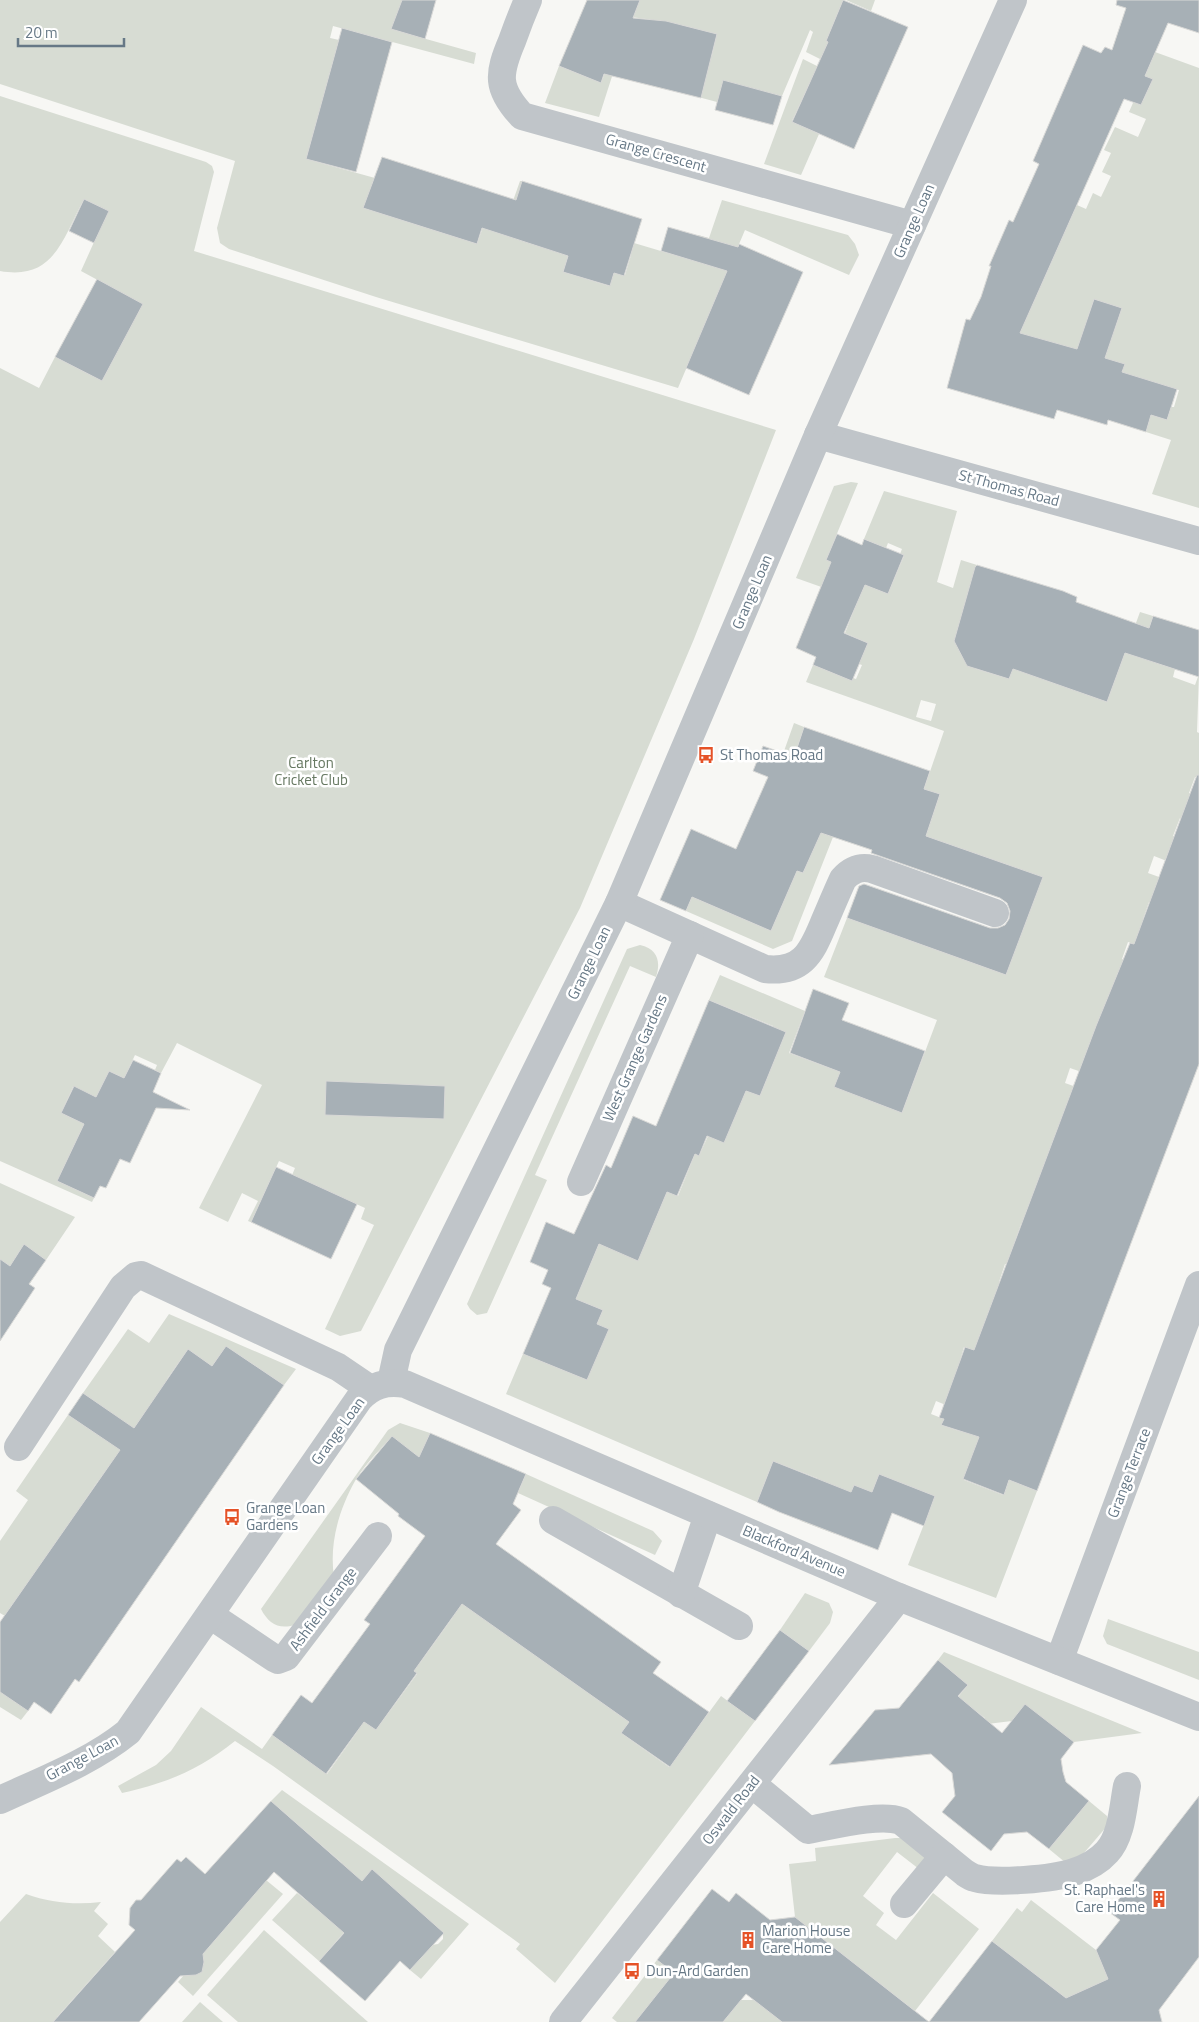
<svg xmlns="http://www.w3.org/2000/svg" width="1199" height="2022" font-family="'Titillium Web',sans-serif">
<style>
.green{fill:#d7dcd3;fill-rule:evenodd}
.building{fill:#a7b0b6;stroke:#d9d9d7}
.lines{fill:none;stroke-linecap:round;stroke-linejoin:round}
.minor{stroke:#c0c5c9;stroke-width:28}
.labels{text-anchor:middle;stroke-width:5;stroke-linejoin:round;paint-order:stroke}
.street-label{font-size:15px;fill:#667886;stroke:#fff}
.poi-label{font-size:15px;fill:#667886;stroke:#fff;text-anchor:start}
.park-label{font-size:15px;fill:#667861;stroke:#fff}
</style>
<rect width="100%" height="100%" fill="#f7f7f4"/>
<g class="green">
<polygon points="0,0 404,0 394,30 476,53 474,64 333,26 330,38 339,40 306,159 375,178 363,208 477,244 483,227 502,232 520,181 522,181 515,222 510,237 538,246 585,201 563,272 609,286 614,273 625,275 631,255 624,240 691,260 698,235 709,238 722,200 848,235 855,244 859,255 849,275 745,230 678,388 376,297 229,249 220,243 217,228 235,161 0,84"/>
<polygon points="640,0 843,0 826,41 831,44 824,61 806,52 813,32 810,30 782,96 717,102 687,94 712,55 717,34 682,25 677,46 642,38 646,19 631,17 599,117 545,103 559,66 601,83 623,28"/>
<polygon points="846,0 875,0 871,11"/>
<path d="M1155,52L1199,68V508L1152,494L1171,440L1146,432L1151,415L1167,420L1171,407H1174L1179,390L1120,377L1124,364L975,321L1035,298L1074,211L1061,198L1086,209L1093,193L1101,197L1111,176L1102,172L1111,153L1104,150L1115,127L1138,137L1146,119L1129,112L1136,96L1144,99L1152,80L1145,76ZM1094,299L1122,308L1115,329L1087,319Z"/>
<polygon points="803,59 821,68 814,83 810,82 792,121 819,134 801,175 764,164"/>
<path d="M0,96L206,162L212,166L214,172L194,251L776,430L694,639L580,908L361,1331L340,1336L325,1329L374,1225L361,1219L365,1208L330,1192L290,1180L295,1168L279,1161L269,1183L258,1225L248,1221L258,1201L242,1193L228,1222L199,1208L262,1085L177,1043L161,1073L155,1070L157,1065L135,1055L124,1078L109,1071L96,1097L73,1087L61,1113L84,1124L57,1181L94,1198L92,1202L0,1161V368L39,388L55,357L102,381L142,304L81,271L108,211L84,199C63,237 55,281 0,271Z"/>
<path d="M851,482L858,483L826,560L832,562L860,596L865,585L888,594L904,556L900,554L902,549L888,543L886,548L864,539L884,491L957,511L937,582L953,588L961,560L977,565L954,642L963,645L961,654L964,660L976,664V669L1009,679L1015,661L1076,602L1085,605L1057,684L1107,702L1140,612L1153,616L1140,657L1175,669L1173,677L1195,685L1199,674L1197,732L1199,733V778L1195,777L1189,793L1199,797V825L1180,818L1173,836L1191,842L1192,871L1154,856L1148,873L1173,882L1168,909L1149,902L1143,919L1161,955L1128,942L1122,959L1141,967L1113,1083L1070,1068L1065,1083L1107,1098L1048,1234L1021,1224L1015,1241L1031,1273L1005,1264L999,1282L1033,1295L998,1358L964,1347L959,1364L1001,1379L953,1408L936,1401L931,1414L944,1419L941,1425L959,1431L981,1433L964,1480L1003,1495L1009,1480L1037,1491L996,1598L908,1565L935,1496L879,1474L872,1492L854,1485L835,1534L801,1521L817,1478L773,1461L757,1502L506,1394L523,1354L587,1380L597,1324L603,1310L576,1299L599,1244L638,1260L667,1192L678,1196L695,1154L699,1156L708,1136L746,1091L760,1096L766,1081L752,1075L773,1026L709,1000L720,975L805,1011L789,1053L840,1072L835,1087L902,1113L937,1020L824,977L847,918L1006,975L1042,877L889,823L833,837L792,941L773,949L686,911L692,897L771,931L797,871L803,873L819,837L820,810L764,786L766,780L773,782L794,723L804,727L792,762L934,812L940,794L924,789L944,731L806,682L813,665L852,681L853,678L856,679L862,665L859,664L868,643L845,633L858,600L796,578L834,486ZM921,700L936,704L931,721L916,717Z"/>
<path d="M640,945C658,949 661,962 656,977L630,966L535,1175L547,1180L487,1313L477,1315L470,1309L467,1304L627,949Z"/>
<polygon points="0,1183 75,1217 46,1260 24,1244 15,1258 37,1273 29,1285 7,1264 0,1265"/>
<polygon points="169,1314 296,1369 284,1385 226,1346 212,1366 188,1349 167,1379 191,1396 143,1415 134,1428 121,1497 98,1481 81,1506 104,1522 54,1545 5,1616 0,1613 0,1541 28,1500 16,1491 68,1415 95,1433 109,1411 83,1393 128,1329 149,1343"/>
<path d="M400,1423L430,1433L418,1460L392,1436C380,1450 364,1465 355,1481C339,1510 329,1543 334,1577L294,1625C279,1630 268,1623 261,1609L388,1430Z"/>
<polygon points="526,1474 653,1531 662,1541 655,1555 518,1493"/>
<path d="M406,1564L629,1722L621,1733L669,1767L721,1696L755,1721L555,1983L516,1949L520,1944L273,1766L235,1741C199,1770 167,1783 122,1793L118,1786L156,1765L171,1751L201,1707L262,1749L272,1735L327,1774L357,1732L359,1718L376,1730L417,1674L409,1667L420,1663L453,1617Z"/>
<polygon points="805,1593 829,1603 833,1612 830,1623 809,1651 780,1630"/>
<polygon points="1108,1619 1199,1652 1199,1680 1107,1644 1103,1636"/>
<polygon points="944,1652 1142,1733 1074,1742 1021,1720 979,1725 985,1718 972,1708 939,1720 968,1685 938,1660"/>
<polygon points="0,1678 28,1711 21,1720 0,1707"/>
<polygon points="282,1790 469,1924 421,1979 410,1970 432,1945 438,1944 443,1939 443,1932 372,1870 338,1908 353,1922 319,1961 272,1920 297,1893 308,1902 342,1863 271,1801"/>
<polygon points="1089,1801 1107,1816 1108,1825 1077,1861 1066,1863 1049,1849"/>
<polygon points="895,1838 902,1838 928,1858 919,1869 897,1852 863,1896 884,1913 876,1925 896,1940 933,1893 979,1929 915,2011 795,1917 789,1864 816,1861 815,1848"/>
<polygon points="266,1880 283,1894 193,1996 178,1982"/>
<path d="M26,1894C51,1903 76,1905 101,1902L94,1911L108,1924L98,1936L115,1952L57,2017L58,2022H0V1922Z"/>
<polygon points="1031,1900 1096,1950 1108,1979 1066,1998 992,1941 1017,1908 1022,1912"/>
<polygon points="264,1930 368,2022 238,2022 207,1995"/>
<polygon points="657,1960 674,1973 638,2022 617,2022 612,2018"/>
<polygon points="740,2000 755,2000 782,2022 723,2022"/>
<polygon points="200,2002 223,2022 182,2022"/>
</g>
<g class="building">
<polygon points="402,0 436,0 425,39 391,29"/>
<polygon points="587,0 640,0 633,18 666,21 717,34 701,98 604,74 601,83 559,66"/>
<polygon points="843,0 908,27 854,149 792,122 828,42 826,41"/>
<polygon points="1117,0 1199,0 1199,33 1168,23 1145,76 1153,79 1141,105 1124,99 1020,333 1077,349 1094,299 1122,308 1105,358 1125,364 1122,372 1177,389 1167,420 1151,415 1146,432 1108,420 1107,425 1057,410 1054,419 947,388 966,319 970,320 981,297 991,266 989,266 1009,220 1013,222 1039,164 1033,161 1083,45 1101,53 1105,47 1112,50 1126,8 1116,5"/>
<polygon points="342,28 392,42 356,172 306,159"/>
<polygon points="723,80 782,96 773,125 715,110"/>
<polygon points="382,157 516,200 522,181 642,219 624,276 614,273 610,286 563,272 568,256 482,228 477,244 363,208"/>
<polygon points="84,199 109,211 94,243 69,231"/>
<polygon points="668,227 738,247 739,244 803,272 749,395 686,368 727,271 661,251"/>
<polygon points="97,279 143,304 102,381 55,357"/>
<polygon points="837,534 862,545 864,539 904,555 888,594 865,585 844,633 868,643 852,681 813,665 816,657 796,648 831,562 826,560"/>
<polygon points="977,565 1063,591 1077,597 1076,602 1149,628 1153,616 1199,630 1199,677 1125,653 1107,702 1013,669 1009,679 967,666 954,641 975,567"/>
<polygon points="804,727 930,771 924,789 940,794 926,836 1043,877 1006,975 847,918 859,886 864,884 990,928 998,928 1005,925 1009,919 1010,911 1007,903 1000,898 871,853 872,850 821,833 803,873 797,871 771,931 692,897 686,911 660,900 691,829 736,849 768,777 753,771 763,746 794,757"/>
<polygon points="1197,775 1199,775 1199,1064 1037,1491 1009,1480 1004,1495 963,1479 979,1437 941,1425 944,1419 939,1418 965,1347 974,1350 1096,1026 1130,943 1134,944"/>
<polygon points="813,989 849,1003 842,1020 925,1051 902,1113 834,1087 840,1072 790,1053"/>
<polygon points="709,1000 786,1032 760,1096 746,1091 724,1143 707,1136 699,1156 695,1154 677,1196 667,1192 638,1261 599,1244 576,1299 603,1310 597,1324 609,1329 587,1380 523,1354 551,1288 542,1284 548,1270 530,1262 546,1222 574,1234 606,1165 611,1168 633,1116 656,1126"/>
<polygon points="133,1060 161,1073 153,1092 190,1110 156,1108 130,1163 120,1159 106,1188 100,1186 94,1198 57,1181 84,1124 61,1113 74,1086 96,1097 109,1071 124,1078"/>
<polygon points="326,1081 445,1086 444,1119 325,1115"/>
<polygon points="276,1167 357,1204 331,1259 251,1222"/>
<polygon points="24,1244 46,1260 29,1284 35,1288 0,1341 0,1259 10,1266"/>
<polygon points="226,1346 284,1385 79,1682 75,1679 51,1714 34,1702 28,1711 0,1692 0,1622 120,1450 68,1415 83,1393 134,1428 188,1349 212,1366"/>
<polygon points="430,1433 526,1474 513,1504 521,1510 496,1544 661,1662 653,1673 709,1712 670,1767 621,1733 629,1722 462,1604 414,1671 417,1673 376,1730 364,1722 326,1774 272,1735 301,1695 312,1703 370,1624 364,1620 425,1536 398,1516 399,1514 356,1479 392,1436 419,1457"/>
<polygon points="773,1461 851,1492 854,1485 872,1492 879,1474 935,1496 924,1526 892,1513 878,1550 779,1512 757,1502"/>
<polygon points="780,1630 809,1651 755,1721 727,1701"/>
<polygon points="938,1660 968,1685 958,1696 1002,1733 1025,1704 1074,1742 1061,1759 1063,1772 1066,1782 1089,1801 1049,1849 1027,1832 1004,1834 991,1851 942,1812 955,1796 952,1773 931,1754 829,1765 875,1710 899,1708"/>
<polygon points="1199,1796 1199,1957 1159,2010 1162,2022 782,2022 746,1994 723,2022 635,2022 674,1973 657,1960 712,1889 729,1902 736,1893 770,1920 795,1917 929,2022 992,1941 1066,1998 1108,1979 1096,1950 1120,1920 1109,1912"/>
<polygon points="271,1801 362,1881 372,1869 444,1933 410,1970 400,1961 365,2001 319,1961 344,1933 274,1872 203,1954 204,1962 202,1972 196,1975 180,1976 139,2022 53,2022 135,1930 129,1925 130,1908 136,1900 141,1900 177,1859 181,1862 186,1857 205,1874"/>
</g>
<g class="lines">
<g class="minor">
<path d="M528,0C522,14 517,27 512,41C498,74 496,88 522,116L912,225"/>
<polyline points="818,435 1199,541"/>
<path d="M619,903L765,969C801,973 811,954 823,925C830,909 836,894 843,879C851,870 860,866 872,869L995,913"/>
<polyline points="581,1182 690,935"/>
<polyline points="391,1382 398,1350 619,903 818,435 1013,0"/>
<polyline points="18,1447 123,1287 136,1276 141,1275 338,1367 369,1388"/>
<polyline points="553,1520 739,1626"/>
<polyline points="681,1594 708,1515"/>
<polyline points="210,1615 274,1658 278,1660 286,1657 378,1536"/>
<polyline points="1059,1661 1199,1285"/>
<path d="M752,1784L808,1830C831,1826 880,1813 901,1821L965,1873C968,1875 971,1877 975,1878C996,1884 1053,1879 1074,1872C1086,1868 1099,1861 1107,1852C1122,1836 1123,1806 1127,1786"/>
<path d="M0,1800C43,1780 91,1762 128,1732L359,1399C372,1385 386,1381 405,1384L899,1597L1199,1717"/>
<polyline points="904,1904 944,1856"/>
<polyline points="563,2022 899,1597"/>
</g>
</g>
<defs>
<g id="bus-bare" transform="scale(1.35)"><path d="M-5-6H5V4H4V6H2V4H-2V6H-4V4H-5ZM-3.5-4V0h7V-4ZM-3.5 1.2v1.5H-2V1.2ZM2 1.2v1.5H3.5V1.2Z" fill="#e55227" stroke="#fff" stroke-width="2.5" paint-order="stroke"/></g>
<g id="building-bare" transform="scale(1.35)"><path d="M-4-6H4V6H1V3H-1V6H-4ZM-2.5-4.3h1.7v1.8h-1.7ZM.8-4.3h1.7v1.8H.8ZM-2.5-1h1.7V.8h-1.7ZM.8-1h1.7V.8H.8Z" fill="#e55227" stroke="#fff" stroke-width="2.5" paint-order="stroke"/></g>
</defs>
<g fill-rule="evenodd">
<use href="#bus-bare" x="706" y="755"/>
<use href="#bus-bare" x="232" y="1517"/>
<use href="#building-bare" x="1159" y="1899"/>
<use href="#building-bare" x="748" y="1940"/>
<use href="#bus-bare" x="632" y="1971"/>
</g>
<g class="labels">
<g class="street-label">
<text transform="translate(656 153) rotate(16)" y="5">Grange Crescent</text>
<text transform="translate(914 221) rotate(-66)" y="5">Grange Loan</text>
<text transform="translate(1009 488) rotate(15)" y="5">St Thomas Road</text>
<text transform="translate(752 592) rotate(-67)" y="5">Grange Loan</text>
<text transform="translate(589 963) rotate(-64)" y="5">Grange Loan</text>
<text transform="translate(635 1058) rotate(-66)" y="5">West Grange Gardens</text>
<text transform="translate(338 1431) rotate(-54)" y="5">Grange Loan</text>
<text transform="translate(1129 1473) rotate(-69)" y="5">Grange Terrace</text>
<text transform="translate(794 1551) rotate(23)" y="5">Blackford Avenue</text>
<text transform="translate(323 1609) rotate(-53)" y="5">Ashfield Grange</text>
<text transform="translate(82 1758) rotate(-28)" y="5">Grange Loan</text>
<text transform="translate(731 1810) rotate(-52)" y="5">Oswald Road</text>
</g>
<g class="poi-label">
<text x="720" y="760">St Thomas Road</text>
<text x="246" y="1513">Grange Loan<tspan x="246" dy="17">Gardens</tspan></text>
<text x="1145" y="1895" text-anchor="end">St. Raphael's<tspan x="1145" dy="17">Care Home</tspan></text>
<text x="762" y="1936">Marion House<tspan x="762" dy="17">Care Home</tspan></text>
<text x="646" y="1976">Dun-Ard Garden</text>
</g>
<g class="park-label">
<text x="311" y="768">Carlton<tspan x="311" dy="17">Cricket Club</tspan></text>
</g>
</g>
<path d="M18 38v8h106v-8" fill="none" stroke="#667886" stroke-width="2.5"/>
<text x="25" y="38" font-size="15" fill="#667886" stroke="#ffffff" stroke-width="4" paint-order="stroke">20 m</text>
</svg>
